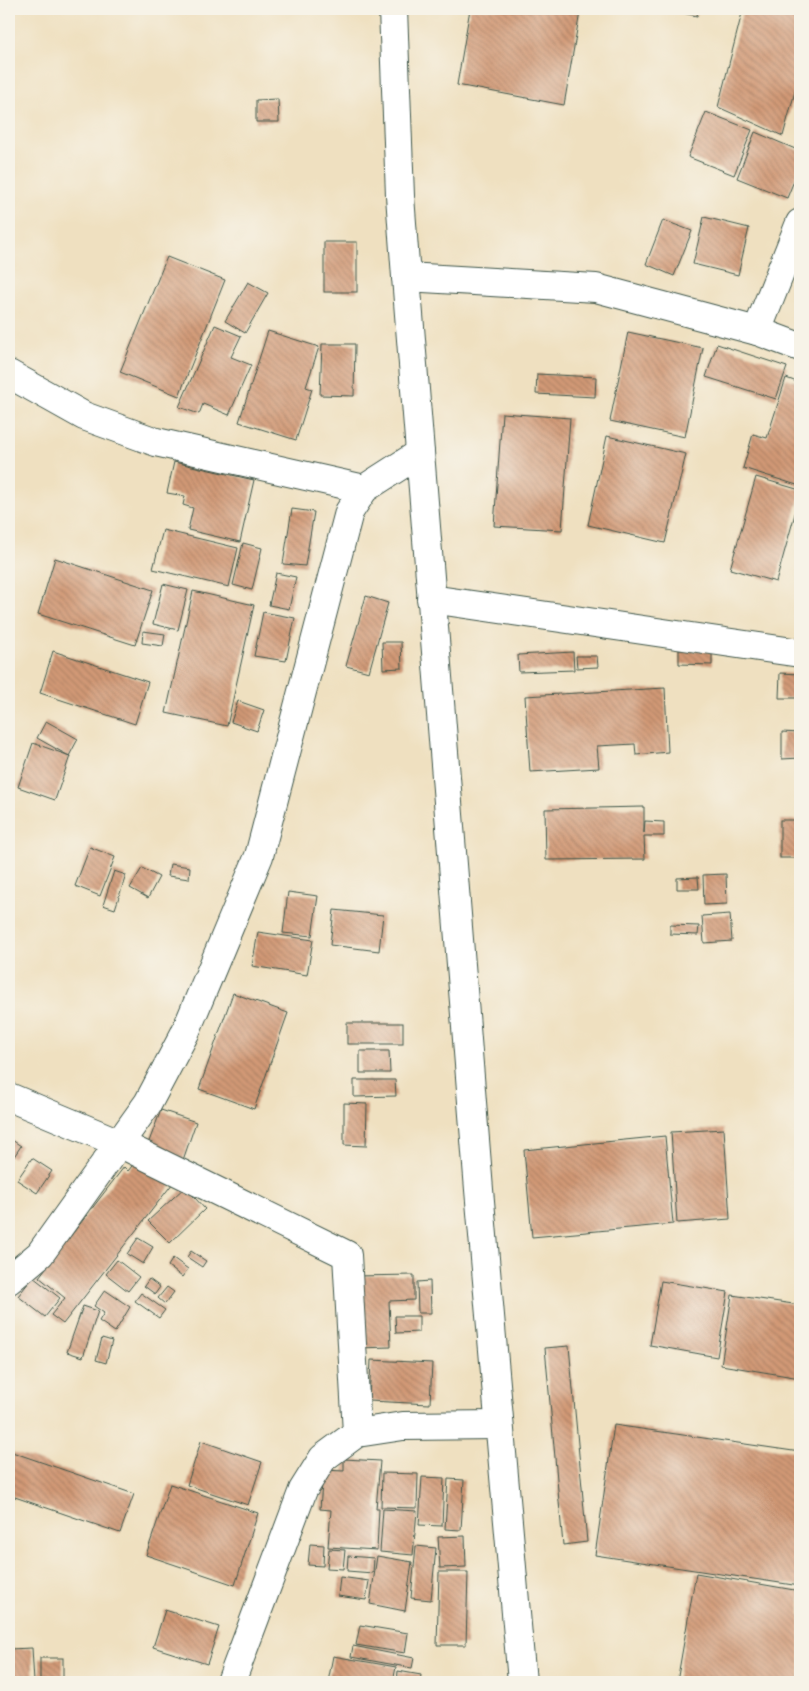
<svg xmlns="http://www.w3.org/2000/svg" width="809" height="1691" font-family="Dekko,sans-serif">
<style>
.building{fill:url(#building-back-hatch)}
.lines{fill:none;stroke-linecap:round;stroke-linejoin:round}
.minor-casing{stroke:#3e5549;stroke-width:30}
.minor{stroke:#fff;stroke-width:28}
</style>
<defs>
<pattern id="building-back-hatch" width="6" height="6" patternUnits="userSpaceOnUse" patternTransform="scale(1.25)"><rect width="6" height="6" fill="#d29976"/><path d="M-1 5l2 2M0 0l6 6M5-1l2 2" fill="none" stroke="#aa7e62"/></pattern>
</defs>
<rect width="100%" height="100%" fill="#f7f3e8"/>
<filter id="ink" filterUnits="userSpaceOnUse"><feTurbulence type="fractalNoise" baseFrequency=".02" numOctaves="2"/><feDisplacementMap in="SourceGraphic" scale="10" xChannelSelector="R" yChannelSelector="G"/><feConvolveMatrix kernelMatrix="1 2 1 2 8 2 1 2 1" color-interpolation-filters="sRGB"/></filter>
<filter id="wash" filterUnits="userSpaceOnUse"><feTurbulence type="fractalNoise" baseFrequency=".0096" numOctaves="4" result="noise"/><feDisplacementMap in="SourceGraphic" scale="20" xChannelSelector="R" yChannelSelector="G"/><feGaussianBlur stdDeviation="1.12" result="paint"/><feColorMatrix in="noise" values="0 0 0 0 0 0 0 0 0 0 0 0 0 0 0 0 0 1.4 0 .05"/><feComposite in="paint" operator="in"/></filter>
<g filter="url(#wash)">
<rect width="100%" height="100%" fill="#efe0c0"/>
<g id="blocks">
<g class="building">
<polygon points="470,9 563,9 580,12 564,105 457,85"/>
<polygon points="664,9 698,9 697,16"/>
<polygon points="743,9 800,9 800,73 783,136 718,107"/>
<polygon points="278,99 279,122 256,122 256,100"/>
<polygon points="706,112 752,130 734,175 688,157"/>
<polygon points="755,132 800,151 800,166 787,198 737,178"/>
<polygon points="704,217 749,228 738,275 693,264"/>
<polygon points="663,220 692,231 674,276 646,264"/>
<rect x="324" y="242" width="33" height="50"/>
<polygon points="167,257 225,280 179,396 120,372"/>
<polygon points="248,282 268,293 245,333 225,321"/>
<polygon points="215,325 241,336 231,357 251,365 229,415 203,404 199,414 179,407"/>
<polygon points="268,331 319,347 306,387 312,389 296,440 239,422"/>
<polygon points="628,332 703,348 685,437 610,421"/>
<polygon points="322,344 355,344 354,396 320,395"/>
<polygon points="717,344 787,367 776,399 706,377"/>
<polygon points="537,374 596,377 595,397 536,394"/>
<polygon points="786,378 800,383 800,486 743,468 753,434 767,438"/>
<polygon points="502,413 570,418 562,530 494,526"/>
<polygon points="607,436 686,454 665,543 588,525"/>
<polygon points="174,462 254,480 240,542 188,530 193,508 183,505 185,496 167,493"/>
<polygon points="756,477 800,490 800,496 776,582 730,569"/>
<polygon points="292,509 314,512 305,566 283,564"/>
<polygon points="163,530 238,548 229,587 153,569"/>
<polygon points="243,543 262,548 252,590 233,585"/>
<polygon points="55,558 153,590 135,645 38,614"/>
<polygon points="276,573 296,577 289,609 269,605"/>
<polygon points="163,584 188,590 178,630 153,624"/>
<polygon points="193,591 254,605 227,726 166,713"/>
<polygon points="366,596 388,603 369,672 346,666"/>
<polygon points="263,612 295,618 286,661 254,656"/>
<polygon points="143,631 165,634 163,646 142,643"/>
<polygon points="382,642 401,642 402,668 383,669"/>
<polygon points="679,650 712,651 712,665 679,664"/>
<polygon points="53,651 148,682 135,724 40,693"/>
<polygon points="573,652 574,670 519,672 518,655"/>
<polygon points="576,656 597,656 598,667 577,668"/>
<polygon points="780,673 800,674 800,698 779,698"/>
<polygon points="665,688 668,752 636,755 635,744 597,746 599,768 530,772 525,696"/>
<polygon points="238,701 264,710 257,731 231,722"/>
<polygon points="46,721 78,739 69,756 37,738"/>
<polygon points="782,732 800,733 800,758 782,759"/>
<polygon points="33,743 70,756 55,800 18,787"/>
<polygon points="644,807 644,833 645,821 664,822 664,836 644,836 645,859 546,860 545,809"/>
<rect x="780" y="820" width="20" height="38"/>
<polygon points="90,847 115,857 100,896 75,886"/>
<polygon points="170,864 190,867 189,879 168,876"/>
<polygon points="142,868 159,877 148,898 130,888"/>
<polygon points="114,871 126,875 115,909 103,905"/>
<polygon points="726,874 727,904 704,905 703,875"/>
<polygon points="698,877 699,889 677,889 677,878"/>
<polygon points="288,892 318,896 312,936 283,933"/>
<polygon points="334,910 383,915 379,951 330,945"/>
<polygon points="730,914 732,941 704,943 702,916"/>
<polygon points="670,925 699,926 698,935 670,934"/>
<polygon points="258,932 313,940 307,975 252,966"/>
<polygon points="233,993 288,1013 254,1109 199,1089"/>
<rect x="347" y="1023" width="56" height="21"/>
<polygon points="360,1051 389,1051 390,1073 360,1073"/>
<polygon points="354,1080 395,1080 396,1096 354,1097"/>
<polygon points="344,1103 367,1104 366,1146 344,1145"/>
<polygon points="161,1110 196,1122 181,1166 145,1152"/>
<polygon points="724,1129 730,1219 677,1223 671,1132"/>
<polygon points="665,1136 673,1224 532,1237 524,1150"/>
<polygon points="9,1138 21,1146 13,1158 9,1155"/>
<polygon points="140,1156 173,1183 63,1324 51,1315 65,1298 39,1277 124,1167 128,1171"/>
<polygon points="32,1158 52,1171 37,1193 17,1180"/>
<polygon points="185,1187 205,1209 170,1243 148,1221"/>
<polygon points="138,1238 153,1247 143,1264 127,1254"/>
<polygon points="191,1251 206,1261 202,1267 187,1257"/>
<polygon points="173,1258 188,1269 182,1277 168,1266"/>
<polygon points="117,1260 139,1277 128,1291 106,1274"/>
<polygon points="414,1275 414,1300 389,1301 391,1347 357,1348 355,1276"/>
<polygon points="33,1277 60,1298 45,1317 18,1296"/>
<polygon points="149,1279 160,1287 155,1294 144,1286"/>
<polygon points="430,1281 431,1313 418,1313 417,1282"/>
<polygon points="661,1281 728,1292 717,1357 650,1345"/>
<polygon points="167,1287 174,1292 165,1304 158,1298"/>
<polygon points="105,1290 130,1307 115,1332 99,1321 104,1313 94,1306"/>
<polygon points="141,1293 165,1310 159,1318 135,1301"/>
<polygon points="732,1295 800,1305 800,1378 721,1365"/>
<polygon points="83,1306 98,1311 83,1357 67,1352"/>
<polygon points="395,1316 419,1316 419,1332 396,1333"/>
<polygon points="102,1338 112,1341 106,1363 96,1360"/>
<polygon points="569,1346 587,1542 563,1545 545,1348"/>
<polygon points="371,1360 432,1363 430,1404 369,1401"/>
<polygon points="614,1425 800,1452 800,1586 595,1555"/>
<polygon points="201,1441 262,1462 248,1505 187,1485"/>
<polygon points="9,1451 134,1494 120,1533 9,1495"/>
<polygon points="344,1459 380,1461 376,1509 379,1509 377,1550 328,1547 331,1510 320,1509 323,1470 344,1471"/>
<polygon points="382,1473 418,1474 417,1508 381,1507"/>
<polygon points="422,1477 444,1478 442,1526 419,1525"/>
<polygon points="448,1479 464,1480 461,1530 445,1529"/>
<polygon points="170,1484 258,1513 235,1585 146,1555"/>
<polygon points="383,1509 417,1511 413,1555 380,1552"/>
<polygon points="465,1536 466,1567 440,1568 438,1537"/>
<polygon points="310,1544 324,1545 323,1566 308,1565"/>
<polygon points="416,1546 436,1548 431,1600 411,1598"/>
<polygon points="329,1549 345,1550 343,1569 327,1568"/>
<polygon points="348,1556 374,1558 373,1573 347,1571"/>
<polygon points="377,1556 412,1562 405,1611 370,1604"/>
<polygon points="439,1572 468,1572 466,1645 437,1645"/>
<polygon points="696,1573 800,1591 800,1682 677,1682"/>
<polygon points="340,1577 369,1581 366,1600 338,1596"/>
<polygon points="165,1610 219,1627 207,1664 153,1647"/>
<polygon points="360,1625 408,1633 405,1653 356,1645"/>
<polygon points="353,1646 414,1658 412,1668 351,1657"/>
<polygon points="32,1648 34,1682 9,1682 9,1649"/>
<polygon points="333,1656 396,1667 393,1682 328,1682"/>
<rect x="40" y="1658" width="23" height="24"/>
<polygon points="398,1671 421,1675 420,1682 397,1682"/>
</g>
</g>
</g>
<g filter="url(#ink)">
<use href="#blocks" fill-opacity="0" stroke="#3e5549" stroke-width="1"/>
<g class="lines">
<g class="minor-casing">
<g id="minor">
<path d="M393,9L400,196L406,277C443,746 479,1214 522,1682"/>
<polyline points="406,277 596,288 757,331 800,347"/>
<polyline points="757,331 800,223"/>
<polyline points="9,374 84,416 156,442 364,489"/>
<polyline points="431,599 800,653"/>
<polyline points="9,1097 119,1143 347,1255 357,1433"/>
<polyline points="9,1280 40,1254 148,1103 185,1033 259,856 349,512 364,489 420,453"/>
<polyline points="231,1682 303,1490 323,1458 357,1433 403,1426 498,1425"/>
</g>
</g>
<use href="#minor" class="minor"/>
</g>
</g>
<rect width="809" height="1691" fill="none" stroke="#f7f3e8" stroke-width="30"/>
</svg>
